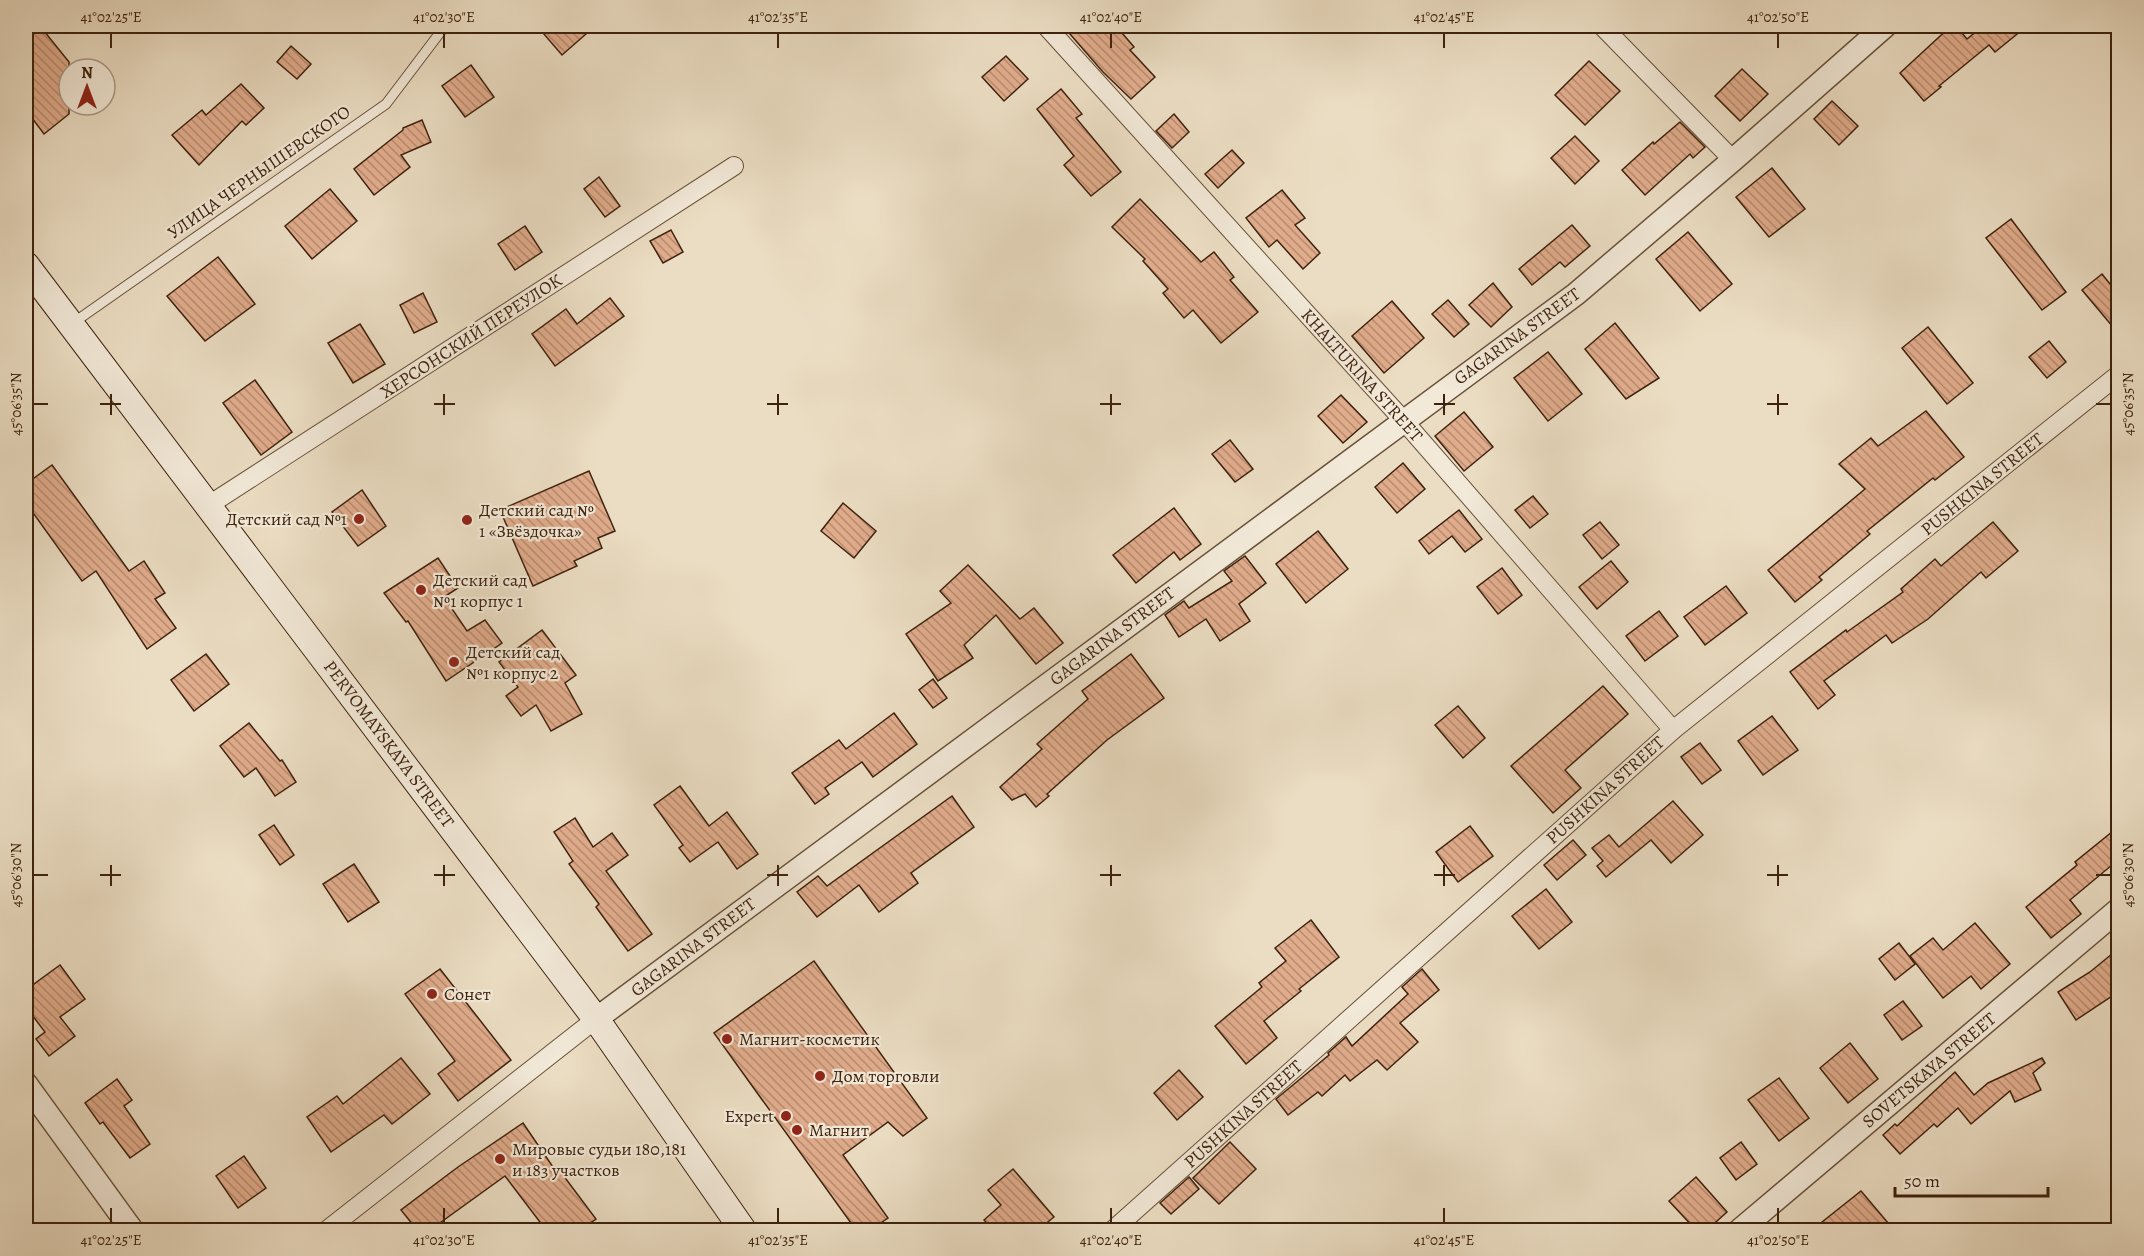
<svg xmlns="http://www.w3.org/2000/svg" width="2144" height="1256" font-family="Alegreya,serif">
<style>
.building{fill:url(#building-back-hatch);stroke:#3e220d;stroke-width:1.5}
.lines{fill:none;stroke-linecap:round;stroke-linejoin:round}
.service-casing{stroke:#69513a;stroke-width:11}
.minor-casing{stroke:#69513a;stroke-width:20}
.tertiary-casing{stroke:#69513a;stroke-width:25}
.secondary-casing{stroke:#3e220d;stroke-width:28}
.service{stroke:#f2e9d8;stroke-width:9}
.minor{stroke:#f2e9d8;stroke-width:18}
.tertiary{stroke:#f2e9d8;stroke-width:22}
.secondary{stroke:#f2e9d8;stroke-width:26}
.ticks{fill:none;stroke:#3e220d;stroke-width:2}
.poi-dot{fill:#8f2418;stroke:#f2e9d8;stroke-width:2}
.labels{text-anchor:middle;stroke-width:4.5;stroke-linejoin:round;paint-order:stroke}
.street-label{font-size:18px;fill:#3e220d;stroke:#f2e9d8}
.poi-label{font-size:18px;fill:#3e220d;stroke:#f2e9d8;text-anchor:start}
.neatline{fill:none;stroke:#3e220d;stroke-width:2}
.ticks-label{font-size:15px;text-anchor:middle;fill:#3e220d}
</style>
<defs>
<pattern id="building-back-hatch" width="6" height="6" patternUnits="userSpaceOnUse" patternTransform="scale(1.5)"><rect width="6" height="6" fill="#e1ac8c"/><path d="M-1 5l2 2M0 0l6 6M5-1l2 2" fill="none" stroke="#b88c71"/></pattern>
</defs>
<rect width="100%" height="100%" fill="#ebddc3"/>
<filter id="stains"><feTurbulence type="fractalNoise" baseFrequency=".00333" numOctaves="4"/><feColorMatrix values="0 0 0 0 .2 0 0 0 0 .09 0 0 0 0 .02 0 0 0 .5 -.17"/></filter>
<radialGradient id="worn" r=".72"><stop offset=".6" stop-color="#630" stop-opacity="0"/><stop offset="1" stop-color="#630" stop-opacity=".3"/></radialGradient>
<g class="building">
<polygon points="26,26 40,26 69,62 69,114 44,134 26,110"/>
<polygon points="537,26 578,26 586,34 562,55"/>
<polygon points="1063,26 1116,26 1134,47 1130,50 1155,77 1131,99 1103,72"/>
<polygon points="1951,26 1956,26 1967,39 1983,26 2027,26 1995,52 1989,45 1939,86 1941,87 1924,101 1900,73"/>
<polygon points="291,46 311,64 297,79 277,62"/>
<polygon points="1006,56 1028,79 1004,101 982,77"/>
<polygon points="1589,61 1620,91 1585,125 1555,95"/>
<polygon points="471,65 494,97 465,117 442,86"/>
<polygon points="1742,69 1768,94 1740,121 1715,96"/>
<polygon points="241,84 264,108 246,125 242,121 199,165 172,135 202,110 206,115"/>
<polygon points="1061,89 1082,114 1076,118 1121,172 1091,196 1064,165 1074,156 1037,109"/>
<polygon points="1832,101 1858,126 1839,145 1814,119"/>
<polygon points="1174,114 1189,132 1172,148 1156,131"/>
<polygon points="422,120 431,142 401,155 410,167 374,195 354,169 403,130 403,128"/>
<polygon points="1680,122 1705,147 1693,158 1690,154 1645,195 1622,170 1653,142 1654,144"/>
<polygon points="1575,136 1599,161 1575,184 1551,158"/>
<polygon points="1232,150 1244,163 1218,188 1205,174"/>
<polygon points="1772,168 1805,209 1769,237 1736,197"/>
<polygon points="599,177 620,206 605,217 584,189"/>
<polygon points="330,189 357,221 312,259 285,226"/>
<polygon points="1282,190 1305,218 1295,225 1320,253 1303,269 1277,240 1269,247 1246,218"/>
<polygon points="1140,199 1201,262 1214,252 1234,277 1230,280 1258,312 1221,343 1193,310 1184,318 1163,293 1168,289 1143,261 1145,259 1112,227"/>
<polygon points="2011,219 2066,292 2042,310 1986,238"/>
<polygon points="1572,225 1590,246 1565,267 1560,262 1532,285 1519,269"/>
<polygon points="525,226 542,252 515,270 498,244"/>
<polygon points="671,230 683,252 663,263 650,241"/>
<polygon points="1688,232 1732,284 1700,311 1656,259"/>
<polygon points="218,257 255,304 205,341 167,296"/>
<polygon points="2102,274 2118,294 2118,333 2082,290"/>
<polygon points="1493,283 1512,307 1491,327 1469,305"/>
<polygon points="423,293 437,322 414,333 400,305"/>
<polygon points="610,298 624,316 555,366 532,334 566,309 577,324"/>
<polygon points="1448,300 1469,324 1454,337 1432,314"/>
<polygon points="1392,301 1424,338 1384,373 1352,336"/>
<polygon points="1615,323 1659,378 1626,399 1585,349"/>
<polygon points="360,324 385,364 353,383 328,343"/>
<polygon points="1928,327 1973,383 1947,404 1902,348"/>
<polygon points="2049,341 2066,362 2047,378 2029,357"/>
<polygon points="1548,352 1582,394 1548,421 1514,378"/>
<polygon points="255,380 292,432 261,455 223,403"/>
<polygon points="1341,395 1367,422 1343,443 1318,416"/>
<polygon points="1926,411 1964,457 1935,480 1933,478 1867,531 1870,534 1819,577 1822,580 1795,602 1768,570 1865,489 1839,464 1871,438 1878,446"/>
<polygon points="1464,412 1493,447 1464,471 1435,436"/>
<polygon points="1230,440 1253,469 1235,482 1212,454"/>
<polygon points="1403,463 1425,489 1397,513 1375,487"/>
<polygon points="52,465 129,571 144,561 165,593 155,599 176,628 147,649 96,571 82,581 26,503 26,484"/>
<polygon points="589,471 615,531 598,538 602,548 574,561 577,566 533,586 500,510"/>
<polygon points="362,490 386,526 358,546 332,512"/>
<polygon points="1533,496 1548,514 1530,528 1515,510"/>
<polygon points="843,503 876,531 854,558 821,531"/>
<polygon points="1174,508 1201,544 1180,560 1174,552 1136,583 1113,555"/>
<polygon points="1459,510 1482,539 1465,552 1452,536 1429,554 1419,541"/>
<polygon points="1600,522 1619,545 1602,559 1583,535"/>
<polygon points="1993,522 2018,551 1986,578 1981,572 1928,619 1892,643 1886,635 1824,681 1835,695 1818,709 1790,672 1846,630 1847,632 1903,592 1901,589 1935,559 1941,566"/>
<polygon points="1318,531 1348,569 1306,603 1276,564"/>
<polygon points="1245,556 1266,583 1239,604 1250,621 1220,641 1206,619 1179,637 1165,615 1184,601 1189,608 1232,581 1224,571"/>
<polygon points="438,558 458,588 444,597 467,631 485,620 502,643 446,681 408,621 406,622 384,593"/>
<polygon points="1611,561 1628,582 1597,609 1579,587"/>
<polygon points="968,565 1020,619 1034,608 1063,643 1036,664 996,615 964,645 973,658 938,681 906,634 951,603 940,591"/>
<polygon points="1502,568 1522,595 1498,614 1477,587"/>
<polygon points="1726,586 1747,613 1705,645 1684,617"/>
<polygon points="1659,611 1678,636 1645,661 1626,636"/>
<polygon points="542,630 576,675 565,683 582,714 551,731 536,705 521,716 506,696 518,687 499,662"/>
<polygon points="206,654 229,684 194,711 171,680"/>
<polygon points="1131,654 1164,698 1107,740 1047,794 1049,796 1036,807 1025,794 1012,800 1000,787 1042,749 1037,744 1088,699 1082,691"/>
<polygon points="933,679 947,698 933,708 919,690"/>
<polygon points="1603,686 1628,714 1565,770 1581,788 1553,813 1511,766"/>
<polygon points="1458,706 1485,738 1463,758 1435,725"/>
<polygon points="894,713 917,744 873,777 862,762 825,788 829,794 815,804 792,773 839,740 846,749"/>
<polygon points="1772,716 1798,750 1763,775 1738,741"/>
<polygon points="249,723 280,761 282,760 296,782 275,796 256,768 244,777 220,746"/>
<polygon points="1700,743 1721,770 1702,784 1681,757"/>
<polygon points="680,786 709,826 727,812 758,854 737,869 718,842 690,862 679,848 683,845 654,805"/>
<polygon points="952,796 974,827 911,873 918,883 879,912 859,885 817,917 797,892 818,876 827,886"/>
<polygon points="1673,801 1703,835 1671,863 1651,840 1606,877 1597,866 1603,861 1592,848 1609,835 1619,847"/>
<polygon points="575,818 593,847 612,833 628,855 606,871 652,934 628,951 596,907 599,904 569,864 573,861 554,832"/>
<polygon points="274,825 294,855 280,865 259,835"/>
<polygon points="1470,826 1493,856 1458,882 1436,852"/>
<polygon points="2118,827 2118,860 2070,900 2081,914 2051,938 2026,907 2077,865 2075,862"/>
<polygon points="1573,840 1586,855 1557,880 1544,865"/>
<polygon points="354,864 379,902 348,922 323,884"/>
<polygon points="1546,889 1572,922 1539,949 1512,916"/>
<polygon points="1311,920 1339,957 1299,989 1301,991 1264,1021 1277,1038 1246,1064 1215,1026 1262,987 1259,983 1286,961 1275,948"/>
<polygon points="1975,923 2010,964 1981,989 1971,976 1943,998 1910,956 1933,938 1943,950"/>
<polygon points="1899,943 1915,964 1895,980 1879,959"/>
<polygon points="2118,949 2118,992 2076,1020 2058,992 2090,972"/>
<polygon points="814,961 927,1118 903,1136 888,1122 843,1155 888,1218 870,1230 856,1230 714,1033"/>
<polygon points="60,965 85,999 60,1017 75,1036 49,1056 36,1039 45,1032 26,1007 26,990"/>
<polygon points="440,969 511,1060 458,1101 438,1074 455,1061 405,994"/>
<polygon points="1422,969 1439,990 1400,1023 1418,1042 1387,1070 1377,1060 1350,1081 1345,1075 1322,1096 1318,1092 1288,1115 1276,1099 1329,1055 1328,1053 1346,1037 1352,1046 1408,994 1402,987"/>
<polygon points="1903,1001 1922,1026 1902,1040 1884,1015"/>
<polygon points="1850,1043 1878,1079 1848,1103 1820,1068"/>
<polygon points="401,1058 430,1094 392,1124 384,1115 331,1152 307,1117 337,1096 343,1104"/>
<polygon points="2042,1058 2045,1063 2033,1073 2041,1090 2015,1102 2010,1091 1971,1124 1958,1108 1937,1127 1934,1124 1900,1154 1883,1135 1895,1124 1897,1126 1955,1072 1974,1095 1988,1083"/>
<polygon points="1179,1070 1203,1097 1177,1120 1154,1093"/>
<polygon points="1779,1078 1809,1118 1779,1141 1748,1100"/>
<polygon points="117,1079 132,1100 124,1106 150,1144 130,1158 103,1122 100,1124 85,1103"/>
<polygon points="523,1123 557,1173 560,1171 596,1219 580,1230 546,1230 505,1176 430,1230 417,1230 401,1210 458,1167"/>
<polygon points="1230,1142 1256,1169 1219,1204 1193,1178"/>
<polygon points="1741,1142 1757,1164 1736,1180 1720,1158"/>
<polygon points="244,1156 266,1188 238,1208 216,1176"/>
<polygon points="1013,1169 1054,1217 1038,1230 993,1230 984,1220 1001,1205 988,1190"/>
<polygon points="1189,1177 1199,1189 1171,1214 1160,1203"/>
<polygon points="1696,1177 1727,1212 1707,1230 1696,1230 1669,1201"/>
<polygon points="1861,1191 1894,1230 1812,1230"/>
</g>
<g class="lines">
<g class="service-casing">
<polyline id="service" points="73,323 386,104 445,26"/>
</g>
<g class="minor-casing">
<g id="minor">
<polyline points="1046,26 1403,420 1673,730"/>
<polyline points="1602,26 1733,160"/>
<polyline points="209,505 734,166"/>
<polyline points="327,1230 596,1019"/>
<polyline points="1113,1230 1673,730 2118,375"/>
</g>
</g>
<g class="tertiary-casing">
<g id="tertiary">
<polyline points="596,1019 1576,294 1733,160 1885,26"/>
<polyline points="26,1084 132,1230"/>
<polyline points="1740,1230 2118,910"/>
</g>
</g>
<g class="secondary-casing">
<polyline id="secondary" points="26,265 596,1019 743,1230"/>
</g>
<use href="#service" class="service"/>
<use href="#minor" class="minor"/>
<use href="#tertiary" class="tertiary"/>
<use href="#secondary" class="secondary"/>
</g>
<path class="ticks" d="M111,33V48M444,33V48M778,33V48M1111,33V48M1444,33V48M1778,33V48M111,394V415M444,394V415M778,394V415M1111,394V415M1444,394V415M1778,394V415M33,404H48M100,404H121M434,404H455M767,404H788M1100,404H1121M1434,404H1455M1767,404H1788M2096,404H2111M111,865V886M444,865V886M778,865V886M1111,865V886M1444,865V886M1778,865V886M33,875H48M100,875H121M434,875H455M767,875H788M1100,875H1121M1434,875H1455M1767,875H1788M2096,875H2111M111,1208V1223M444,1208V1223M778,1208V1223M1111,1208V1223M1444,1208V1223M1778,1208V1223"/>
<g class="poi-dot">
<circle cx="359" cy="519" r="6"/>
<circle cx="467" cy="520" r="6"/>
<circle cx="421" cy="590" r="6"/>
<circle cx="454" cy="662" r="6"/>
<circle cx="432" cy="994" r="6"/>
<circle cx="727" cy="1039" r="6"/>
<circle cx="820" cy="1076" r="6"/>
<circle cx="786" cy="1116" r="6"/>
<circle cx="797" cy="1130" r="6"/>
<circle cx="500" cy="1159" r="6"/>
</g>
<g class="labels">
<g class="street-label">
<text transform="translate(259 172) rotate(-35)" y="6">УЛИЦА ЧЕРНЫШЕВСКОГО</text>
<text transform="translate(471 336) rotate(-33)" y="6">ХЕРСОНСКИЙ ПЕРЕУЛОК</text>
<text transform="translate(1517 336) rotate(-36)" y="6">GAGARINA STREET</text>
<text transform="translate(1362 375) rotate(48)" y="6">KHALTURINA STREET</text>
<text transform="translate(1982 484) rotate(-39)" y="6">PUSHKINA STREET</text>
<text transform="translate(1112 636) rotate(-37)" y="6">GAGARINA STREET</text>
<text transform="translate(389 744) rotate(53)" y="6">PERVOMAYSKAYA STREET</text>
<text transform="translate(1605 790) rotate(-42)" y="6">PUSHKINA STREET</text>
<text transform="translate(693 947) rotate(-37)" y="6">GAGARINA STREET</text>
<text transform="translate(1929 1070) rotate(-40)" y="6">SOVETSKAYA STREET</text>
<text transform="translate(1243 1114) rotate(-42)" y="6">PUSHKINA STREET</text>
</g>
<g class="poi-label">
<text x="479" y="516">Детский сад №<tspan x="479" dy="21">1 «Звёздочка»</tspan></text>
<text x="347" y="525" text-anchor="end">Детский сад №1</text>
<text x="433" y="586">Детский сад<tspan x="433" dy="21">№1 корпус 1</tspan></text>
<text x="466" y="658">Детский сад<tspan x="466" dy="21">№1 корпус 2</tspan></text>
<text x="444" y="1000">Сонет</text>
<text x="739" y="1045">Магнит-косметик</text>
<text x="832" y="1082">Дом торговли</text>
<text x="774" y="1122" text-anchor="end">Expert</text>
<text x="809" y="1136">Магнит</text>
<text x="512" y="1155">Мировые судьи 180,181<tspan x="512" dy="21">и 183 участков</tspan></text>
</g>
</g>
<rect width="2144" height="1256" fill="none" stroke="#ebddc3" stroke-width="66"/>
<g transform="translate(87 87)"><circle r="28" fill="#f2e9d8" stroke="#aa9987" stroke-width="1.5"/>
<path d="M0-4.5L10 22L0 15L-10 22Z" fill="#8f2418"/>
<text y="-9" font-size="16" font-weight="bold" text-anchor="middle" fill="#3e220d">N</text>
</g>
<path d="M1895 1187v9h153v-9" fill="none" stroke="#3e220d" stroke-width="3"/>
<text x="1904" y="1187" font-size="18" fill="#3e220d" stroke="#f2e9d8" stroke-width="4.5" paint-order="stroke">50 m</text>
<rect x="33" y="33" width="2078" height="1190" class="neatline"/>
<g class="ticks-label">
<text x="111" y="22">41°02'25"E</text>
<text x="444" y="22">41°02'30"E</text>
<text x="778" y="22">41°02'35"E</text>
<text x="1111" y="22">41°02'40"E</text>
<text x="1444" y="22">41°02'45"E</text>
<text x="1778" y="22">41°02'50"E</text>
<text transform="translate(16 404) rotate(-90)" y="5">45°06'35"N</text>
<text transform="translate(2128 404) rotate(-90)" y="5">45°06'35"N</text>
<text transform="translate(16 875) rotate(-90)" y="5">45°06'30"N</text>
<text transform="translate(2128 875) rotate(-90)" y="5">45°06'30"N</text>
<text x="111" y="1245">41°02'25"E</text>
<text x="444" y="1245">41°02'30"E</text>
<text x="778" y="1245">41°02'35"E</text>
<text x="1111" y="1245">41°02'40"E</text>
<text x="1444" y="1245">41°02'45"E</text>
<text x="1778" y="1245">41°02'50"E</text>
</g>
<rect width="100%" height="100%" filter="url(#stains)"/>
<rect width="100%" height="100%" fill="url(#worn)"/>
</svg>
